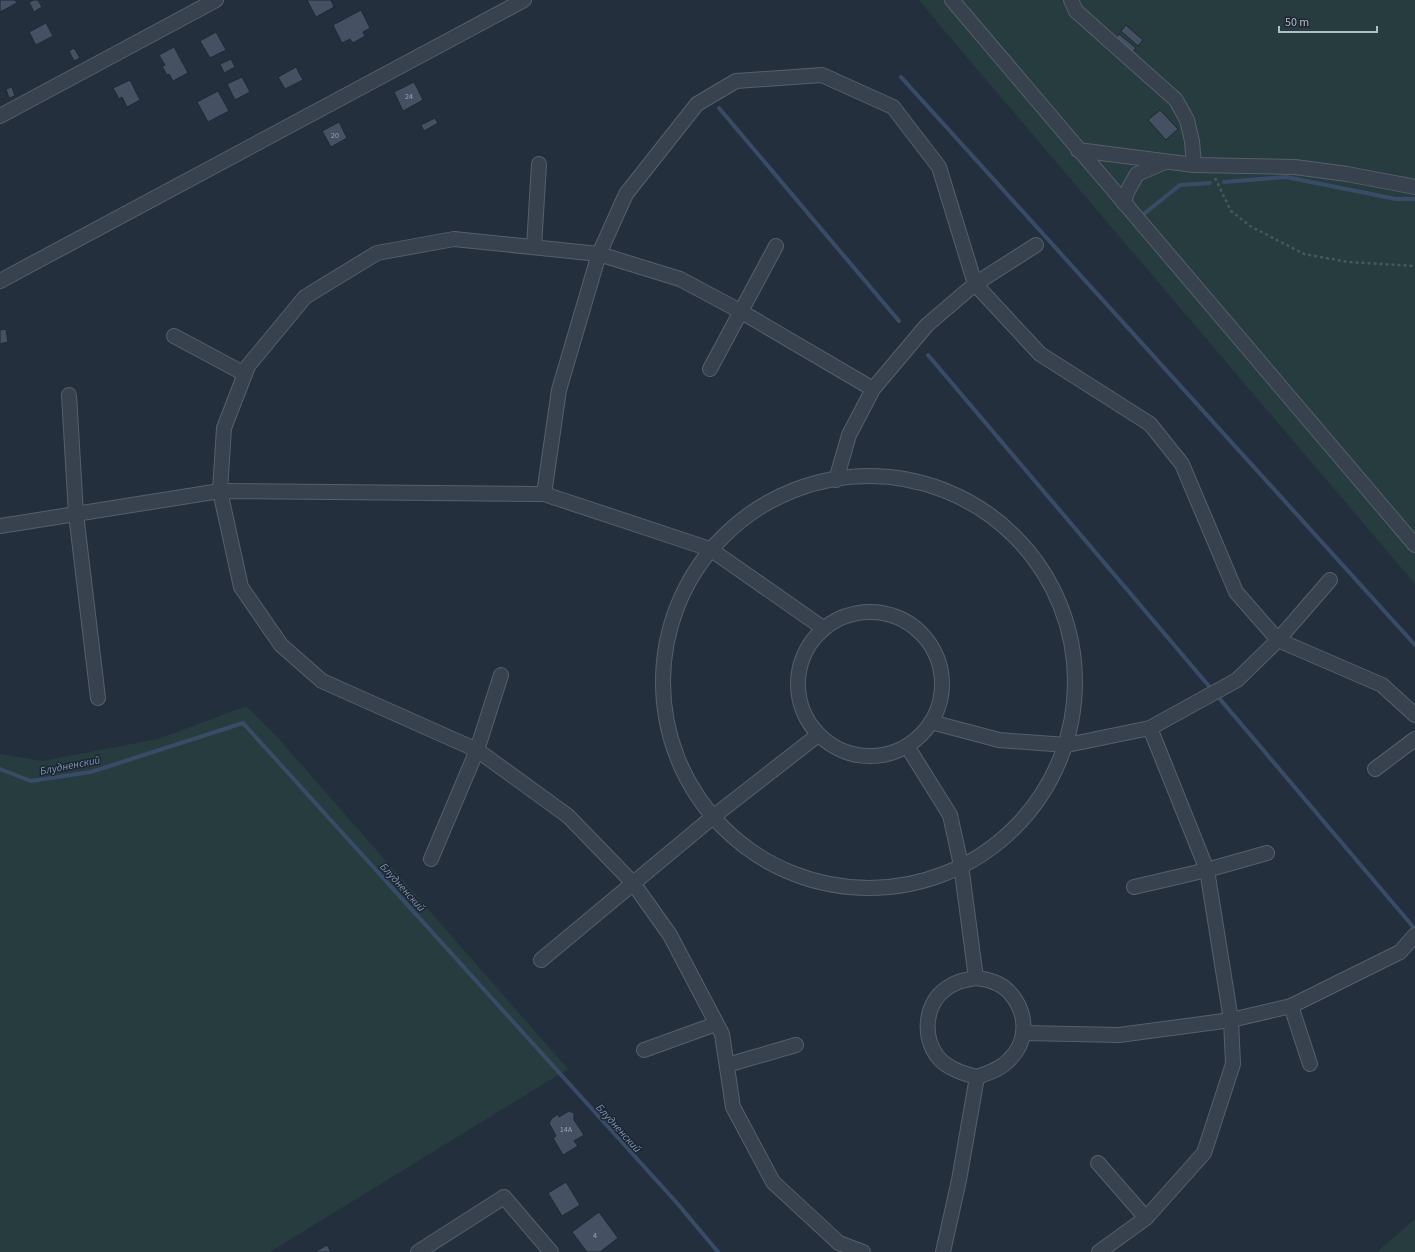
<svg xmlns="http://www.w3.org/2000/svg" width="1415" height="1252" font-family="'Source Sans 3',sans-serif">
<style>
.green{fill:#263c3f}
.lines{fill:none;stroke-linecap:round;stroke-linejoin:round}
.stream{stroke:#394c67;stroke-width:4}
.building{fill:#455162;stroke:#1f2835}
.minor-casing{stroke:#565f6c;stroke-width:16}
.path{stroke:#44595c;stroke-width:2.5;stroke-dasharray:3 3;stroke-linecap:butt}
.minor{stroke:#38414e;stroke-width:14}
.labels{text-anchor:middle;stroke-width:3;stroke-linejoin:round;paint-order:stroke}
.number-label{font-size:8px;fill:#98a1af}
.water-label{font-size:11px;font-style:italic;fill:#7c92b1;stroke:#1d2633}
</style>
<rect width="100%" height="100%" fill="#242f3e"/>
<g class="green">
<polygon points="919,0 1415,0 1415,584 942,28"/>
<polygon points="246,706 279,739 568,1069 270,1252 0,1252 0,754 42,761 158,739"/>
<polygon points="1415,1219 1415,1252 1377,1252"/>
</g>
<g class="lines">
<g class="stream">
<polyline points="901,77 1415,645"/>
<polyline points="719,108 899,321"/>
<polyline points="1224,182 1286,177 1396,199 1415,199"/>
<polyline points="1145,213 1180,185 1210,183"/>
<polyline points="928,355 1415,929"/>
<polyline points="0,769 31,781 91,772 243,723 677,1203 718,1252"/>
</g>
</g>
<g class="building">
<polygon points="0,0 15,0 17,3 0,12"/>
<polygon points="34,0 38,0 42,7 34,12 29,2"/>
<polygon points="307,0 331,0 334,7 316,17"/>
<polygon points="361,10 370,28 363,32 365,36 353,43 350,39 342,43 333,25"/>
<polygon points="46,23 53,36 36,45 29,32"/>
<polygon points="1126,25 1143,40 1138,46 1121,31"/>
<polygon points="216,32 226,50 210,58 200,41"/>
<polygon points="1119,34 1136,48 1131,54 1114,40"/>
<polygon points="174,47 188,73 173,81 169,74 167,75 162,66 165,65 159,55"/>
<polygon points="74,48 80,58 74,61 69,51"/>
<polygon points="231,59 235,67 224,73 220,64"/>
<polygon points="296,67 303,80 285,89 278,77"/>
<polygon points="242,77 250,92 235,100 227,84"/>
<polygon points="130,80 140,100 127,107 122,97 119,99 113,88"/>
<polygon points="414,82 423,100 403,111 394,92"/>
<polygon points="12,87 15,96 9,98 6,89"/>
<polygon points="218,91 229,111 208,122 197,102"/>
<polygon points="1160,110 1178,129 1166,140 1148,120"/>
<polygon points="435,118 438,123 424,131 421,125"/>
<polygon points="339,122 347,138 331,147 322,131"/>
<polygon points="6,329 8,342 0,344 0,330"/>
<polygon points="569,1111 574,1113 574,1120 584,1135 574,1141 578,1146 563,1155 553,1138 556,1136 549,1123 550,1122 551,1119 558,1114 559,1117"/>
<polygon points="566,1182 580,1205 562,1216 548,1193"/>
<polygon points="599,1212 618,1238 600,1252 587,1252 572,1232"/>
<polygon points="327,1245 331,1252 315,1252"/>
</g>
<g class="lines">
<g class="minor-casing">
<g id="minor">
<polyline points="952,0 1415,545"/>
<polyline points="1071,0 1076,11 1176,100 1187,120 1192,141 1194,165"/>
<polyline points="0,116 216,0"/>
<polyline points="1078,150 1194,165 1295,167 1347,174 1415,187"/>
<polyline points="1124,203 1127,192 1137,174 1165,162"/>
<polyline points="534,247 539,164"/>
<polyline points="0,281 524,0"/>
<polyline points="174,336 245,374"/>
<polyline points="710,369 776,246"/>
<polyline points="69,395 76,514 98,698"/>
<circle cx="869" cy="682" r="206"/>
<polyline points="836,480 849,435 873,389 927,325 975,284 1036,245"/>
<polyline points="544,494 559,390 599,254 626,194 697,104 736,81 822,75 893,107 939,167 975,284 1040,354 1150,424 1182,464 1236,592 1278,640 1382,685 1415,715"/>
<polyline points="0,526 220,491 544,494 710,549 823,628"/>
<circle cx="870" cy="684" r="72"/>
<polyline points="931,722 999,740 1067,745 1150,728 1237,680 1278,640 1330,580"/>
<polyline points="907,746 950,815 961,865 976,978"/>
<polyline points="1375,769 1415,739"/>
<polyline points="431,859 477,750 501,675"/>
<polyline points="1134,887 1207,870 1267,853"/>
<polyline points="541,960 714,816 818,735"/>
<path d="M976,978C981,979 986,979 991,981C1012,987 1026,1011 1023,1033C1022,1043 1016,1053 1009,1060C1001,1069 988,1073 977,1077C962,1073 946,1068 937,1056C922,1035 925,1003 947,988C956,981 965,980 976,978Z"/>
<polyline points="1291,1006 1310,1064"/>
<polyline points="1023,1033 1119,1035 1231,1020 1291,1006 1400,952 1415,935"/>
<polyline points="644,1050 716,1024"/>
<polyline points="727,1065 796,1045"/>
<polyline points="1098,1163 1146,1218"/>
<polyline points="418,1252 504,1197 551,1252"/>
<polyline points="863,1252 839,1243 773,1182 733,1107 722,1034 670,935 633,883 568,816 477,750 322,681 281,645 241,587 220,491 224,428 248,366 305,297 377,253 454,239 599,254 680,279 740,311 873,389"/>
<polyline points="943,1252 959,1180 977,1077"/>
<polyline points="1099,1252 1146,1218 1204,1153 1233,1064 1231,1020 1207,870 1150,728"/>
</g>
</g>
<polyline class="path" points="1215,178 1231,211 1250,226 1304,254 1348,262 1415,266"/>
<use href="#minor" class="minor"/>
</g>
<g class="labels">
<g class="number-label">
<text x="409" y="99">24</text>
<text x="335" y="138">20</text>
<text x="566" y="1132">14А</text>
<text x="595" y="1238">4</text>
</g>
<g class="water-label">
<text transform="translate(70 765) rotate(-11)" y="4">Блудненский</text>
<text transform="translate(403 887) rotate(48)" y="4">Блудненский</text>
<text transform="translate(619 1128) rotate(48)" y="4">Блудненский</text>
</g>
</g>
<path d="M1279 26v6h98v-6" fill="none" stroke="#b4bcc9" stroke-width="2"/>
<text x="1285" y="26" font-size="12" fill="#b4bcc9" stroke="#1d2633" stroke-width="3" paint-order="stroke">50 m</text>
</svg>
